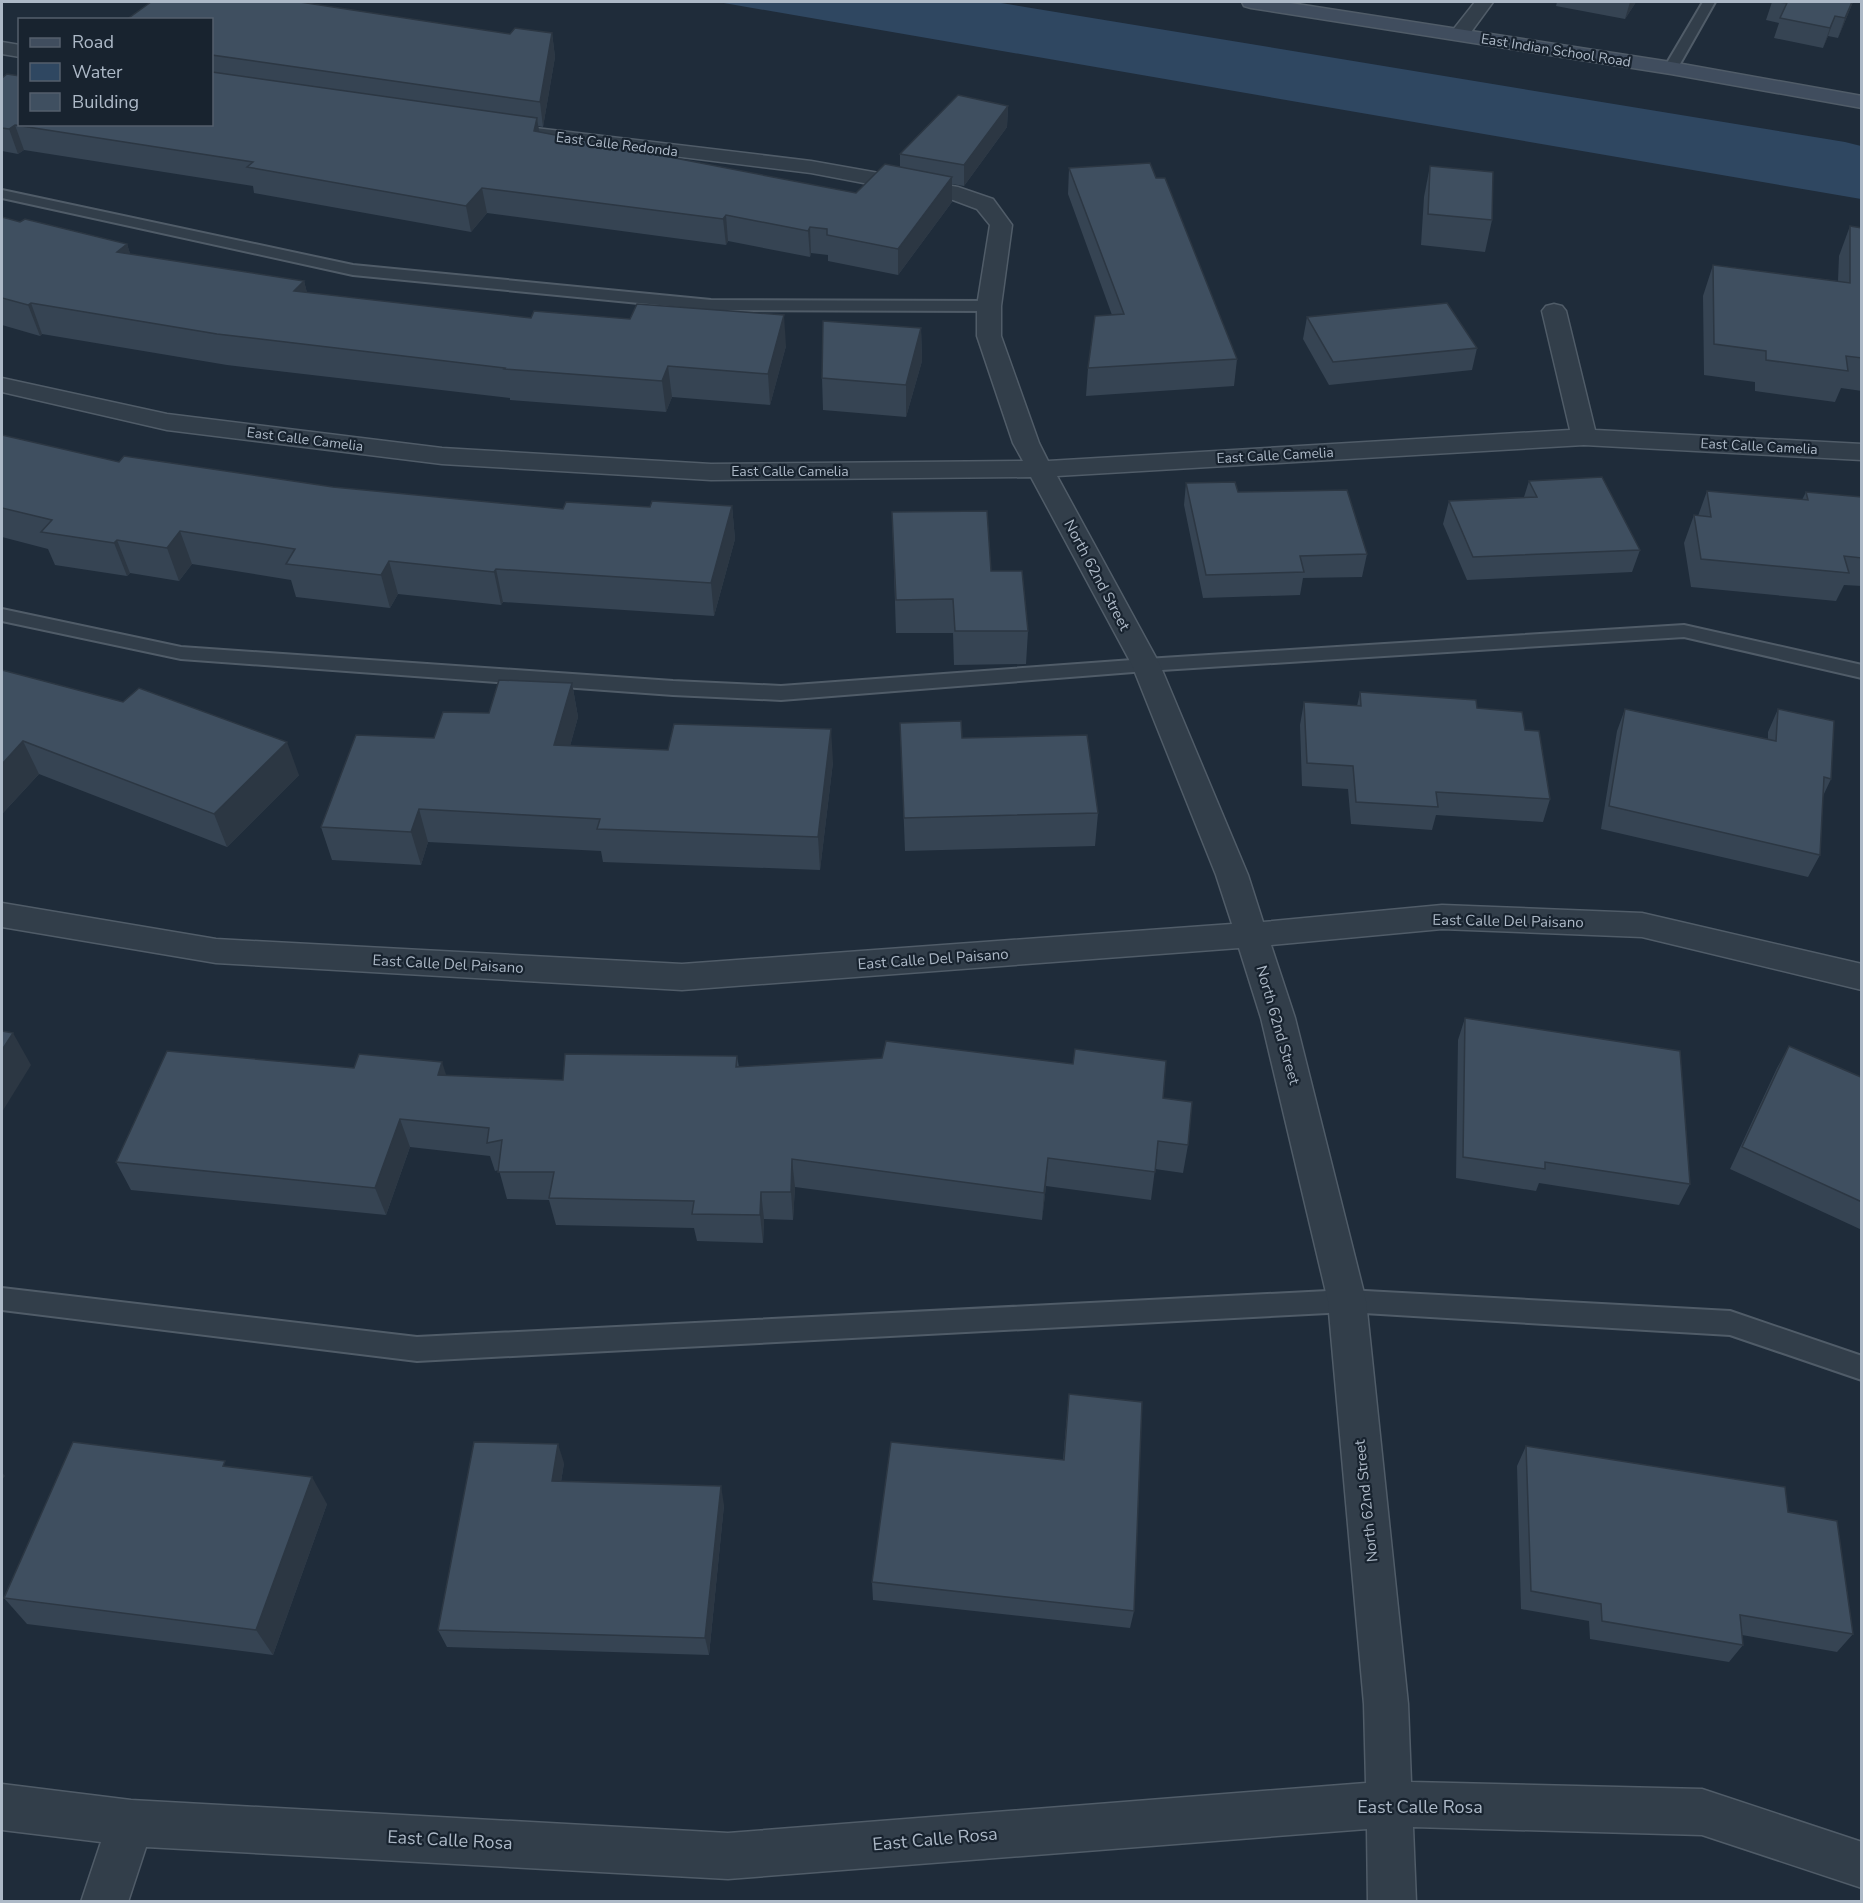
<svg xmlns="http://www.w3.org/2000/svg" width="1863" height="1903" font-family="'Nunito Sans',sans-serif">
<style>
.water{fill:#2f4761}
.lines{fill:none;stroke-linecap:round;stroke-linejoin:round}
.lane-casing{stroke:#505c68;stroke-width:4}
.street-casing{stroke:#505c68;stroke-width:3}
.secondary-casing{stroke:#505c68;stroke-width:3}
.lane{fill:#323e4a;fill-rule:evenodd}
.street{fill:#323e4a;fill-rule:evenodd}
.secondary{fill:#404d5e;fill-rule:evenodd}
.wall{fill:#364453}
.shaded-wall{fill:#2c3743}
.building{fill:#3f4f60;stroke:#2c3743;stroke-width:1.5}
.labels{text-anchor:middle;stroke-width:4.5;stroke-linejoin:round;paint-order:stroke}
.far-street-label{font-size:14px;fill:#adb9c7;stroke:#18232f}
.street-label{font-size:15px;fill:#adb9c7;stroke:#18232f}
.near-street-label{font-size:18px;fill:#adb9c7;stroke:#18232f}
</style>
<rect width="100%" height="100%" fill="#1f2c3a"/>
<polygon class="water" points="718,2 995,2 1845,142 1861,146 1861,199"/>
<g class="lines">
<g class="lane-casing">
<g id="lane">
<polygon points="1703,2 1715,2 1676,71 1666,71 1664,68"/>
<polygon points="2,190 353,265 711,300 989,301 997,306 989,311 711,310 353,275 2,198"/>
<polygon points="2,609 181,647 673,681 781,686 1146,659 1684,625 1862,665 1862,678 1684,637 1146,671 781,700 673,695 181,659 2,621"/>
<polygon points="2,1288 417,1337 1347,1290 1730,1311 1862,1356 1862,1380 1730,1335 1347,1312 417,1361 2,1310"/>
</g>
</g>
<g class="street-casing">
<g id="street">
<polygon points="1475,2 1493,2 1466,39 1452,39 1449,35"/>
<polygon points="2,42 20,45 20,57 2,54"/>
<polygon points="527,127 811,161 958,187 993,199 1012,225 1001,306 1001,336 1039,443 1048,461 1570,430 1542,311 1546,306 1554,304 1562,306 1566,311 1595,430 1862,444 1862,460 1584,445 1057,476 1160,665 1248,875 1263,922 1442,905 1642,913 1862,964 1862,990 1642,937 1442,929 1271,945 1295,1018 1366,1301 1408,1704 1411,1782 1702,1789 1862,1842 1862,1888 1702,1835 1413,1827 1416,1902 1368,1902 1367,1829 728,1879 146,1847 128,1902 81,1902 101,1842 2,1830 2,1784 131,1800 728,1833 1366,1783 1364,1704 1328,1301 1261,1018 1239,948 682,990 216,963 2,927 2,903 216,939 682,964 1232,924 1216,875 1132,665 1031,477 711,480 442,464 167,430 2,392 2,378 167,414 442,448 711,464 1023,461 1013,443 977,336 977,306 990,225 977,209 953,200 811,173 520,137 517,133 520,129"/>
</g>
</g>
<g class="secondary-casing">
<polygon id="secondary" points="1242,2 1284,2 1671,62 1862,96 1862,108 1671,74 1251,8 1244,6"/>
</g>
<use href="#lane" class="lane"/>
<use href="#street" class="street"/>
<use href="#secondary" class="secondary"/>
</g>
<g class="wall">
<polygon points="1557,2 1636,2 1625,19 1556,6"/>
<polygon points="1772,2 1853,2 1838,38 1828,36 1823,48 1774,38 1779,23 1766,20"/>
<polygon points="212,20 510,34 552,33 555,57 543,127 538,126 539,132 856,193 900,167 900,154 1008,106 1007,127 964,186 952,184 952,202 898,275 828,261 828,255 811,253 810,257 728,241 726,245 487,213 471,232 254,193 253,186 24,150 18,154 2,151 2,78 212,124"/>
<polygon points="1430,166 1492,220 1485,252 1421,245 1424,197"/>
<polygon points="1069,168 1156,178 1237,359 1234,386 1086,396 1088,368 1112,315 1068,194"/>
<polygon points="2,217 20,222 127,244 130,254 304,281 307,293 786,346 770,405 672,397 666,412 510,400 510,398 227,365 42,334 40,336 2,325"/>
<polygon points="1850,226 1862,228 1862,391 1841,388 1835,402 1755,391 1755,382 1704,375 1703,296 1713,265 1838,281 1839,256"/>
<polygon points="1307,317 1477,348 1472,370 1329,385 1303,339"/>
<polygon points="921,328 922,361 906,417 823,410 822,378"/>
<polygon points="2,435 119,462 333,487 563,509 732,506 735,539 714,616 503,602 501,605 398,594 390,608 296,597 291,580 192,564 179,581 130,573 127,576 55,565 48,549 2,537"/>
<polygon points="1529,481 1640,550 1632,572 1467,580 1443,524 1449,501 1524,497"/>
<polygon points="1186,483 1238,492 1367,554 1362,577 1303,578 1300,595 1203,598 1184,505"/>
<polygon points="1707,491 1802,500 1806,492 1862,497 1862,586 1844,585 1836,601 1691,587 1684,543 1694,515 1698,516"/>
<polygon points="892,512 991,571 1028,631 1026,664 954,665 953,633 896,633"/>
<polygon points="2,670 299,775 227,847 39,774 2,814"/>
<polygon points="572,683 578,717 570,746 833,762 820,870 603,862 601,851 428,842 421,865 332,860 321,827 434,738 489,713"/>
<polygon points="1360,692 1477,708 1525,730 1550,799 1543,822 1436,815 1432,830 1351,824 1348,789 1302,786 1300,725 1304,702 1357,706"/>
<polygon points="1625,709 1768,739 1768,732 1778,709 1831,779 1823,796 1820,855 1808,877 1601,829 1617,731"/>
<polygon points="900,723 962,738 1098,813 1095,846 905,851"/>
<polygon points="1465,1018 1690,1184 1679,1205 1539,1183 1536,1191 1456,1178 1458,1040"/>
<polygon points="1789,1046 1860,1077 1862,1073 1862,1230 1730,1169 1777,1068"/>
<polygon points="737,1056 739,1067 1163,1098 1188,1145 1183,1173 1155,1169 1151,1200 1046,1186 1042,1220 795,1187 793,1220 764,1219 763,1243 697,1241 694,1228 556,1225 549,1200 507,1199 499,1170 495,1171 490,1156 410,1147 386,1215 131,1190 116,1162 447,1075 563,1080"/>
<polygon points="1069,1394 1134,1611 1130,1628 873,1600 872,1582 1063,1460"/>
<polygon points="1526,1446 1788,1512 1853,1634 1837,1652 1742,1635 1743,1645 1729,1662 1590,1639 1589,1621 1521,1609 1517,1466"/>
<polygon points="564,1463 561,1482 724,1505 709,1655 447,1647 438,1630"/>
<polygon points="228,1467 327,1504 273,1655 27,1624 4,1598"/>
</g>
<g class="shaded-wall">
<polygon points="1630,2 1636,2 1625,19"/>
<polygon points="1852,2 1853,2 1838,38 1845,18"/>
<polygon points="1835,16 1828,36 1823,48 1830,28"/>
<polygon points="552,33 555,57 543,127 540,102"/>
<polygon points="1008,106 1007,127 964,186 964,165"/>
<polygon points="537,118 541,143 534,131"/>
<polygon points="15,125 24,150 18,154 9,129"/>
<polygon points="952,177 952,202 898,275 898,249"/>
<polygon points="482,188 487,213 471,232 466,206"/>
<polygon points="726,215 728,241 726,245 723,219"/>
<polygon points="810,227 811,253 810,257 808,231"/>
<polygon points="127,244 137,275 117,252"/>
<polygon points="304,281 312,311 294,291"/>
<polygon points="31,303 42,334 40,336 28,305"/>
<polygon points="784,315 786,346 770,405 768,374"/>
<polygon points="921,328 922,361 906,417 906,385"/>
<polygon points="668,366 672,397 666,412 662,381"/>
<polygon points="732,506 735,539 714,616 711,583"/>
<polygon points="180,531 192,564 179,581 167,548"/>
<polygon points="117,540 130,573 127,576 114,543"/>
<polygon points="389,561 398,594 390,608 381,575"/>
<polygon points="496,569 503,602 501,605 494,572"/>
<polygon points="572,683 578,717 561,779 554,745"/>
<polygon points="831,729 833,762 820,870 818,837"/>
<polygon points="23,741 39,774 2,814 2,764"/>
<polygon points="287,742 299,775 227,847 214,814"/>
<polygon points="419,809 428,842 421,865 411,832"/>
<polygon points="13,1033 31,1065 2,1112 2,1050"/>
<polygon points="442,1062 451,1090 438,1075"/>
<polygon points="400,1119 410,1147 386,1215 375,1188"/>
<polygon points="1048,1158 1046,1186 1042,1220 1044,1193"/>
<polygon points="792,1159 795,1187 793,1220 791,1192"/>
<polygon points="761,1192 764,1219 763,1243 760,1215"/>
<polygon points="558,1444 564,1463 558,1500 552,1481"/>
<polygon points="2,1472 5,1476 2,1480"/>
<polygon points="312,1477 327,1504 273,1655 256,1630"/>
<polygon points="721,1486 724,1505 709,1655 705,1638"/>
</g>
<g class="building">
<polygon points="151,2 300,2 510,34 515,28 552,33 540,102 212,55 212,20 126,20"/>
<polygon points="1778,2 1852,2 1845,18 1835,16 1830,28 1780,18 1787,3"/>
<polygon points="212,72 537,118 534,131 856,193 885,164 952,177 898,249 827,235 827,229 810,227 808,231 726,215 723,219 482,188 466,206 247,167 253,162 15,125 9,129 2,128 2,78 7,74 20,76 20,124 212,124"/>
<polygon points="958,95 1008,106 964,165 900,154"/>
<polygon points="1150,163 1156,178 1165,178 1237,359 1088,368 1095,316 1124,314 1069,168"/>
<polygon points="1430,166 1493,172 1492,220 1428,214"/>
<polygon points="2,217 20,222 25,219 127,244 117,252 304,281 294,291 531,318 534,311 630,319 637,304 784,315 768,374 668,366 662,381 504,369 505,368 217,334 31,303 28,305 2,298"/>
<polygon points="1850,226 1862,228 1862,358 1846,356 1848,371 1766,360 1766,351 1714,344 1713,265 1850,283"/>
<polygon points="1447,303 1477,348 1333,362 1307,317"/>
<polygon points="823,321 921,328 906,385 822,378"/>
<polygon points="2,435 119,462 124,456 333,487 563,509 566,502 650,507 652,501 732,506 711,583 496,569 494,572 389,561 381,575 286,564 295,549 180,531 167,548 117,540 114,543 41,532 52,520 2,508"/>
<polygon points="1602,477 1640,550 1473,557 1449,501 1537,497 1529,481"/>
<polygon points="1235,482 1238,492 1347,490 1367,554 1300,556 1304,572 1206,575 1186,483"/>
<polygon points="1707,491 1808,500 1806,492 1862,497 1862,558 1844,556 1849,573 1701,559 1694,515 1711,517"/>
<polygon points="987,511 991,571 1022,571 1028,631 955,631 953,599 896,600 892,512"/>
<polygon points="2,670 123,702 139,688 287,742 214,814 23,741 2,764"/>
<polygon points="499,680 572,683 554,745 668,750 674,724 831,729 818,837 597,829 600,819 419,809 411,832 321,827 356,735 434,738 443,712 489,713"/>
<polygon points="1360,692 1476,700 1477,708 1522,712 1525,730 1539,731 1550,799 1436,792 1438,807 1356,802 1353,766 1307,763 1304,702 1361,706"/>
<polygon points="1625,709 1776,741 1778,709 1834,721 1831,779 1824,777 1820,855 1609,806"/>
<polygon points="961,721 962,738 1087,735 1098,813 904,818 900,723"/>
<polygon points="1465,1018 1680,1051 1690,1184 1545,1162 1545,1169 1463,1157"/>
<polygon points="2,1031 13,1033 2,1050"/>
<polygon points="886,1041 1073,1064 1075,1049 1166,1061 1163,1098 1192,1102 1188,1145 1158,1141 1155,1172 1048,1158 1044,1193 792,1159 791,1192 761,1192 760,1215 692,1214 694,1201 549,1198 554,1172 498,1172 502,1140 487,1143 489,1128 400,1119 375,1188 116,1162 167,1051 354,1068 359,1054 442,1062 438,1075 563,1080 565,1054 737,1056 736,1067 882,1058"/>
<polygon points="1789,1046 1861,1077 1862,1076 1862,1202 1742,1147"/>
<polygon points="1069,1394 1142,1402 1134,1611 872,1582 891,1442 1064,1460"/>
<polygon points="73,1442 225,1461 223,1466 312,1477 256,1630 4,1598"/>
<polygon points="474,1442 558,1444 552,1481 721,1486 705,1638 438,1630"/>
<polygon points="1526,1446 1785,1487 1788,1512 1837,1521 1853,1634 1740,1615 1743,1645 1602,1621 1601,1604 1531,1591"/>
</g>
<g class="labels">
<g class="far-street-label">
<text transform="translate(1556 50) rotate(9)" y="5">East Indian School Road</text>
<text transform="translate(617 144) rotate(7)" y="5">East Calle Redonda</text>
<text transform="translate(305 439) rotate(7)" y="5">East Calle Camelia</text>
<text transform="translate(1759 446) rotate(3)" y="5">East Calle Camelia</text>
<text transform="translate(1275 455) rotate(-3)" y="5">East Calle Camelia</text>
<text x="790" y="476">East Calle Camelia</text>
</g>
<g class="street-label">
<text transform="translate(1097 575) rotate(62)" y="5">North 62nd Street</text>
<text transform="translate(1508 921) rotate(1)" y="5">East Calle Del Paisano</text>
<text transform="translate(933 959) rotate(-4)" y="5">East Calle Del Paisano</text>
<text transform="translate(448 964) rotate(3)" y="5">East Calle Del Paisano</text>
<text transform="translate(1278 1025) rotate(74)" y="5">North 62nd Street</text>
<text transform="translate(1366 1501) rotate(-96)" y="5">North 62nd Street</text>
</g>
<g class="near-street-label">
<text x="1420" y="1813">East Calle Rosa</text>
<text transform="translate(935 1839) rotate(-5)" y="6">East Calle Rosa</text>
<text transform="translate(450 1840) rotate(3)" y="6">East Calle Rosa</text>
</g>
</g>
<rect width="1863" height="1903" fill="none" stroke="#adb9c7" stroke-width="6"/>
<rect x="18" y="18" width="195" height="108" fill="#18232f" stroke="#545f6c" stroke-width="1.5"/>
<rect x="30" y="38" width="30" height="9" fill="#404d5e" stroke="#545f6c" stroke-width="1.5"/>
<text x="72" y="48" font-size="18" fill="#adb9c7">Road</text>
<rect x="30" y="63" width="30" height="18" fill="#2f4761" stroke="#545f6c" stroke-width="1.5"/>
<text x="72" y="78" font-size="18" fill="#adb9c7">Water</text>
<rect x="30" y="93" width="30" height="18" fill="#3f4f60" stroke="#545f6c" stroke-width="1.5"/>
<text x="72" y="108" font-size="18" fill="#adb9c7">Building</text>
</svg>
